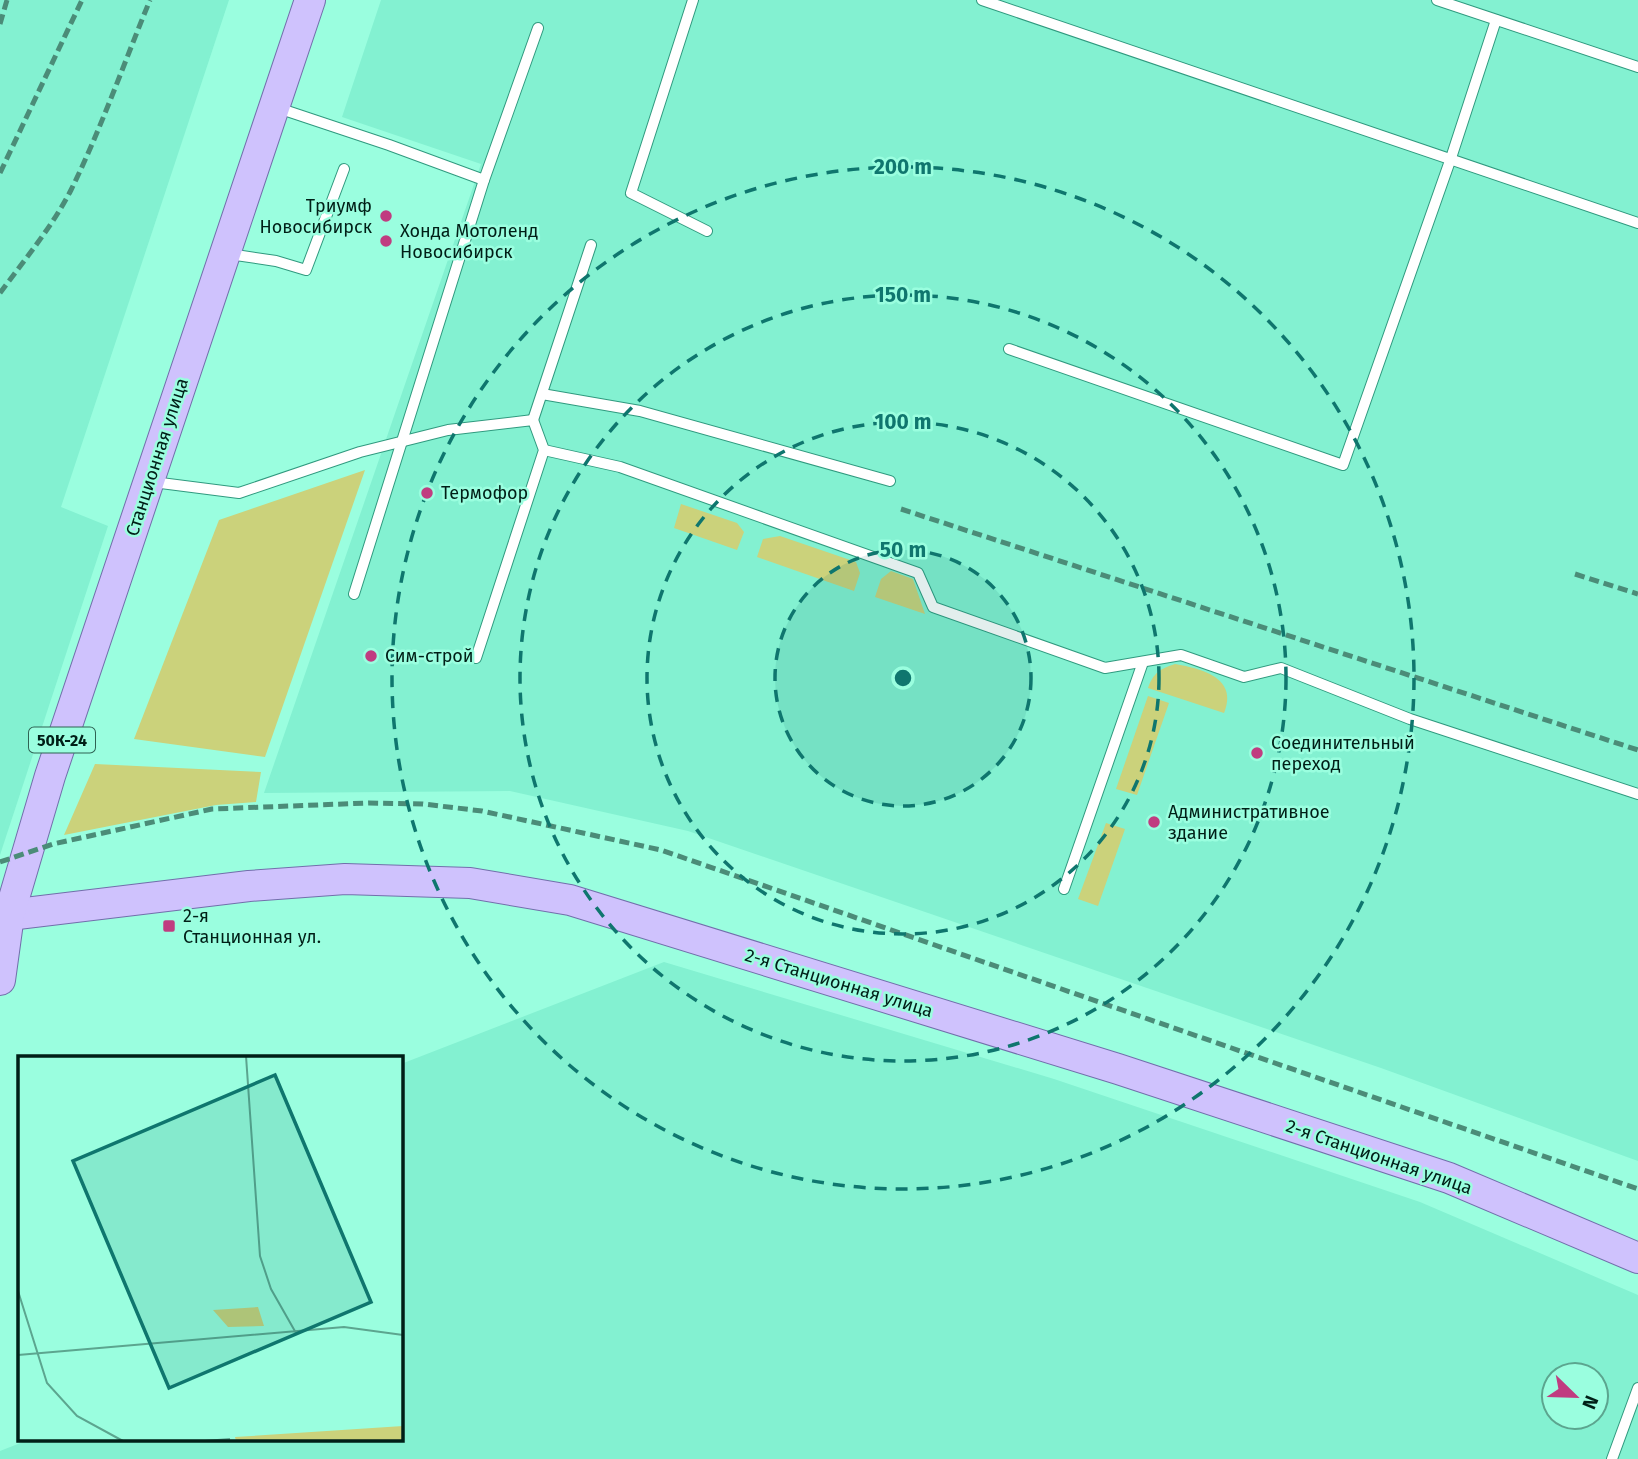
<svg xmlns="http://www.w3.org/2000/svg" width="1638" height="1459" font-family="'Fira Sans',sans-serif">
<style>
.built{fill:#83f1d1;fill-rule:evenodd}
.green{fill:#cbd27b}
.lines{fill:none;stroke-linecap:round;stroke-linejoin:round}
.service-casing{stroke:#309a7f;stroke-width:12}
.primary-casing{stroke:#726fab;stroke-width:32}
.service{stroke:#fff;stroke-width:10}
.primary{stroke:#cfc2fd;stroke-width:30}
.rail{stroke:#4b8c78;stroke-width:5;stroke-dasharray:10 5;stroke-linecap:butt}
.ring{fill:none;stroke:#0f766e;stroke-width:3.5;stroke-dasharray:12 9}
.poi-dot{fill:#c03c80;stroke:#9afedf;stroke-width:2.5}
.labels{text-anchor:middle;stroke-width:5;stroke-linejoin:round;paint-order:stroke}
.shield{fill:#9afedf;stroke:#2e6253;stroke-width:2}
.shield-label{font-size:16px;font-weight:bold;fill:#001f17}
.poi-label{font-size:18px;fill:#001f17;stroke:#9afedf;text-anchor:start}
.street-label{font-size:18px;fill:#001f17;stroke:#9afedf}
.inset-road{fill:none;stroke:#5ca58f;stroke-width:2}
.view{fill:#0f766e;fill-opacity:0.15;stroke:#0f766e;stroke-width:3.5}
.inset-edge{fill:none;stroke:#001f17;stroke-width:3.5}
.centre{fill:#0f766e;stroke:#9afedf;stroke-width:3.5}
.ring-label{font-size:21px;text-anchor:middle;font-weight:bold;fill:#0f766e;stroke:#9afedf;stroke-width:5;stroke-linejoin:round;paint-order:stroke}
</style>
<rect width="100%" height="100%" fill="#9afedf"/>
<g class="built">
<polygon points="0,0 229,0 61,507 108,526 0,855"/>
<polygon points="381,0 1638,0 1638,1161 1381,1068 688,831 510,791 264,793 481,164 342,117"/>
<path d="M664,962L1054,1079L1420,1202L1638,1295V1459H0V1451L28,1440H401V1064ZM1554,1375H1596V1417H1554Z"/>
</g>
<g class="green">
<polygon points="365,470 265,757 134,739 219,520"/>
<polygon points="681,504 737,523 744,532 737,550 674,528"/>
<polygon points="780,536 856,562 860,573 854,591 757,557 763,539"/>
<polygon points="891,571 913,579 925,614 875,597 881,579"/>
<path d="M1175,664C1203,669 1238,678 1224,713L1148,688C1153,673 1160,669 1175,664Z"/>
<polygon points="1148,696 1169,703 1137,795 1116,789"/>
<polygon points="95,764 261,772 256,802 216,805 64,835"/>
<polygon points="1106,823 1125,829 1098,906 1078,899"/>
</g>
<g class="lines">
<g class="service-casing">
<g id="service">
<polyline points="693,0 631,193 707,231"/>
<polyline points="982,0 1638,223"/>
<polyline points="1437,0 1638,67"/>
<polyline points="278,108 389,145 484,180"/>
<polyline points="229,254 276,261 306,270 344,169"/>
<polyline points="1009,349 1343,465 1451,158 1496,20"/>
<polyline points="542,394 640,411 890,481"/>
<polyline points="533,420 591,245"/>
<polyline points="544,450 620,467 918,573 933,607 1105,668 1181,655 1244,677 1281,668 1410,719 1638,794"/>
<polyline points="153,482 239,493 360,452 448,430 533,420 544,450 476,658"/>
<polyline points="354,594 484,180 538,28"/>
<polyline points="1064,889 1143,662"/>
<polyline points="1612,1459 1638,1388"/>
</g>
</g>
<g class="primary-casing">
<g id="primary">
<polyline points="9,915 249,886 345,879 470,883 570,900 1118,1069 1449,1178 1638,1258"/>
<polyline points="0,980 9,915 50,776 310,0"/>
</g>
</g>
<use href="#service" class="service"/>
<use href="#primary" class="primary"/>
<g class="rail">
<polyline points="0,24 7,0"/>
<polyline points="0,173 82,0"/>
<path d="M0,293C25,259 52,227 71,190C101,129 124,63 150,0"/>
<polyline points="901,509 1638,750"/>
<polyline points="1575,574 1638,594"/>
<polyline points="0,862 53,844 212,809 369,803 423,804 482,811 661,850 1638,1189"/>
</g>
</g>
<circle cx="903" cy="678" r="128" fill="#0f766e" fill-opacity=".12"/>
<g class="ring">
<circle cx="903" cy="678" r="128"/>
<circle cx="903" cy="678" r="256"/>
<circle cx="903" cy="678" r="383"/>
<circle cx="903" cy="678" r="511"/>
</g>
<g class="poi-dot">
<circle cx="386" cy="216" r="7"/>
<circle cx="386" cy="241" r="7"/>
<circle cx="427" cy="493" r="7"/>
<circle cx="371" cy="656" r="7"/>
<circle cx="1257" cy="753" r="7"/>
<circle cx="1154" cy="822" r="7"/>
<rect x="162" y="919" width="14" height="14" rx="3.5"/>
</g>
<g class="labels">
<rect class="shield" x="29" y="727.5" width="66" height="25" rx="5"/>
<g class="shield-label">
<text x="62" y="746">50К-24</text>
</g>
<g class="poi-label">
<text x="372" y="212" text-anchor="end">Триумф<tspan x="372" dy="21">Новосибирск</tspan></text>
<text x="400" y="237">Хонда Мотоленд<tspan x="400" dy="21">Новосибирск</tspan></text>
<text x="441" y="499">Термофор</text>
<text x="385" y="662">Сим-строй</text>
<text x="1271" y="749">Соединительный<tspan x="1271" dy="21">переход</tspan></text>
<text x="1168" y="818">Административное<tspan x="1168" dy="21">здание</tspan></text>
<text x="183" y="922">2-я<tspan x="183" dy="21">Станционная ул.</tspan></text>
</g>
<g class="street-label">
<text transform="translate(157 457) rotate(-72)" y="6">Станционная улица</text>
<text transform="translate(839 983) rotate(17)" y="6">2-я Станционная улица</text>
<text transform="translate(1379 1157) rotate(19)" y="6">2-я Станционная улица</text>
</g>
</g>
<g transform="translate(18 1056)">
<rect width="385" height="385" fill="#9afedf"/>
<path d="M240,251L246,270L210,271L195,254ZM385,370V385H218L217,381Z" fill="#cbd27b"/>
<path class="inset-road" d="M228,0L242,200L253,233L278,277M0,235L29,327L59,360L105,385M0,299L326,271L385,279M187,385L212,383"/>
<path class="view" d="M257,19L353,246L151,332L55,105Z"/>
<rect width="385" height="385" class="inset-edge"/>
</g>
<circle cx="903" cy="678" r="10" class="centre"/>
<g class="ring-label">
<text x="903" y="174">200 m</text>
<text x="903" y="302">150 m</text>
<text x="903" y="429">100 m</text>
<text x="903" y="557">50 m</text>
</g>
<g transform="translate(1575 1396) rotate(113)"><circle r="33" fill="#9afedf" stroke="#5ca58f" stroke-width="2"/>
<path d="M0-5L12 26L0 18L-12 26Z" fill="#c03c80"/>
<text y="-10" font-size="19" font-weight="bold" text-anchor="middle" fill="#001f17">N</text>
</g>
</svg>
